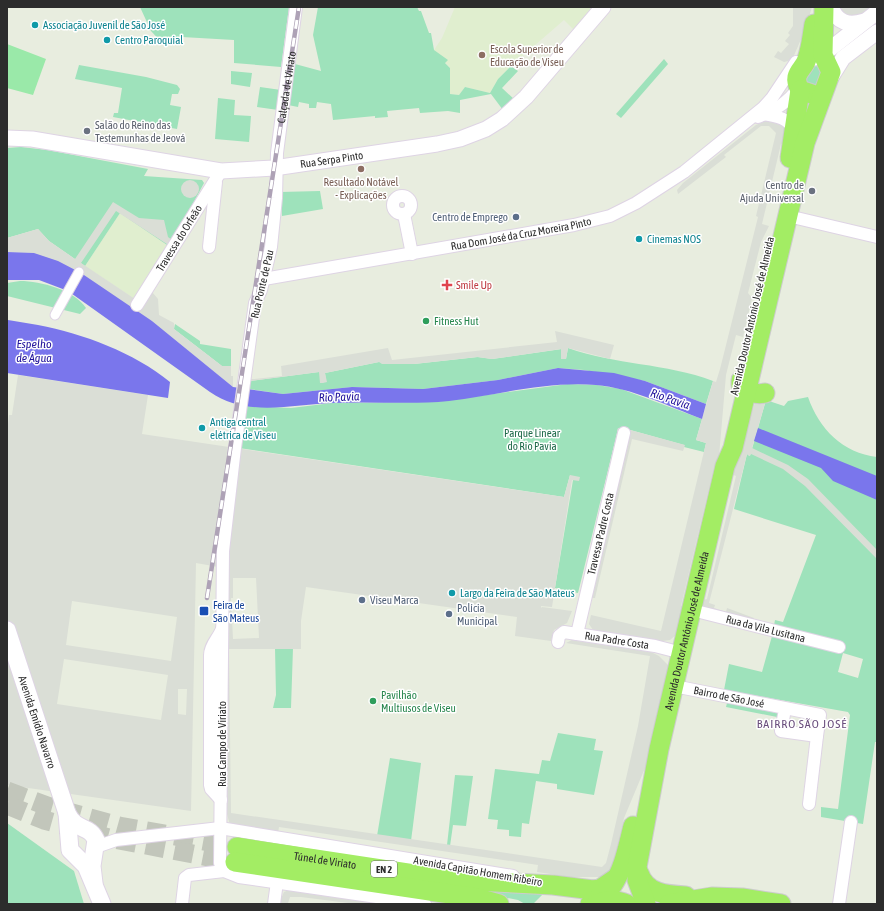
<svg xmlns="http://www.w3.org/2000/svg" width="884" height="911" font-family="'Asap Condensed',sans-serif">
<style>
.education{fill:#e0eecf}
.green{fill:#9ee2bb;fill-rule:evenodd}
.pitch{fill:#9ae9a9}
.plaza{fill:#daded6;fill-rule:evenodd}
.water{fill:#7a76ec}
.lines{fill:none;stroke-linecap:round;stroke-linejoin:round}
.primary-tunnel{stroke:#c2c6bb;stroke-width:19;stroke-dasharray:19 10;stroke-linecap:butt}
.pedestrian-casing{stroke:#ded4e4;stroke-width:11}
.minor-casing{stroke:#ded4e4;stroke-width:14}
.tertiary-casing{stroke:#ded4e4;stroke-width:17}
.secondary-casing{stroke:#ded4e4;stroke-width:19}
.primary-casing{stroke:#ccc;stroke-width:21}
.pedestrian{stroke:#fff;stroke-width:9}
.minor{stroke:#fff;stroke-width:12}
.tertiary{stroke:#fff;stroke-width:15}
.secondary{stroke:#fff;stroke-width:17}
.primary{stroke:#a3ed64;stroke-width:19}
.rail-casing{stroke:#aea2b6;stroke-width:4.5}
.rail{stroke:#fff;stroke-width:3;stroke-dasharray:9;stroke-linecap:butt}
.culture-dot{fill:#0f9aa8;stroke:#fff;stroke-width:1.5}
.education-dot{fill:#8d6e63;stroke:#fff;stroke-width:1.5}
.worship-dot{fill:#6b7280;stroke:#fff;stroke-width:1.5}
.service-dot{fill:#5c6f8a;stroke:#fff;stroke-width:1.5}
.health-dot{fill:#e0444e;stroke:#fff;stroke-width:1.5}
.leisure-dot{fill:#2e9e5b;stroke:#fff;stroke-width:1.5}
.transit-dot{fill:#1a4fb4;stroke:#fff;stroke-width:1.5}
.labels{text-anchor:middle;stroke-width:3;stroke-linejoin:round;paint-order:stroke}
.shield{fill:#fff;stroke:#6b6b6b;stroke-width:1}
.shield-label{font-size:10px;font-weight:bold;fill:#2c2c2c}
.culture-label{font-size:11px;fill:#0d838f;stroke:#fff;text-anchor:start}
.education-label{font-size:11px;fill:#785e54;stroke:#fff;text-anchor:start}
.street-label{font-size:11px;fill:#2c2c2c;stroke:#fff}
.worship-label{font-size:11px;fill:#5b616d;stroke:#fff;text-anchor:start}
.service-label{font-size:11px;fill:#4e5e75;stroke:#fff;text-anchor:start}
.health-label{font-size:11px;fill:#be3a42;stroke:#fff;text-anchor:start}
.leisure-label{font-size:11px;fill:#27864d;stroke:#fff;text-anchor:start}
.park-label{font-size:11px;fill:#1d6948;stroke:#fff}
.transit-label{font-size:11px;fill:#164399;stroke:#fff;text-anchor:start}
.water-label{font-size:12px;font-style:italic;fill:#21129b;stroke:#fff}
.neighbourhood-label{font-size:12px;letter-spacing:1px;fill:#694d7c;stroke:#fff}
</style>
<rect width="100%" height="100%" fill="#e8eddf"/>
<g class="education">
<polygon points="455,7 594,7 574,30 564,20 511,66 498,79 490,93 465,87 459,95 450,94 450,68 434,50 442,38"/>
<polygon points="120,213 170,247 135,299 85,266"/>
</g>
<g class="green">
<polygon points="140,7 289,7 281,67 234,63 234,40 182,37 164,45 151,31"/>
<polygon points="318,7 417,7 419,11 421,11 429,33 431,33 434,50 448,60 445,63 450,68 450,94 459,95 465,87 490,93 498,79 511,66 518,71 502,88 515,100 503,110 491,94 460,100 460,113 448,111 420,113 419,108 387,111 388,117 375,118 375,116 333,120 331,104 317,102 316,108 309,108 309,104 299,102 298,107 288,105 295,64 321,71 313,35"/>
<polygon points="664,59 668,64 621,118 616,114"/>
<polygon points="79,65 146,77 177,85 180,89 178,94 172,94 170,105 181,107 177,129 113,117 114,113 118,113 122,88 75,79"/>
<polygon points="815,65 822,68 819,83 813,87 804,81 808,69"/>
<polygon points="231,71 252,73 250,87 231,84"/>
<polygon points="260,87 281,90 278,110 257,107"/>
<polygon points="218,98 235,100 234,115 251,116 249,142 215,139"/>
<polygon points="21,147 47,150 148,169 144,176 202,180 204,183 170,247 120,213 85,266 49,241 38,229 7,238 7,148"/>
<polygon points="320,191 323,209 282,216 280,192"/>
<path d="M20,281C41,281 74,290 86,308L80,314L7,296V283Z"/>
<polygon points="175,324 200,341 200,344 231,349 231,366 222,366 174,329"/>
<path d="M568,348C615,365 666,363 713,381L706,404L645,381L584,370L558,368L498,380L423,389L352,387L283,394L249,389L250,381L319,372L326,382L325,373L379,362L414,364L478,357L492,359L562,349L566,359Z"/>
<polygon points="568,384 597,385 621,389 702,419 696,440 706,443 704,452 684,447 684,445 623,428 622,430 618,429 578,593 555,588 573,480 570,475 564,497 239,448 247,406 291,408 332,403 435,402"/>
<path d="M808,397C819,429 843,453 877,457V742H875L863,824L821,817V807L838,809L850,715L848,712L724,690L729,664L762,672L772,636L841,653L844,644L774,625L775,620L783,622L816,535L734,509L747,454L750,456L766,400L784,406L788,401ZM843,653L863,659L858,678L838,672Z"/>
<polygon points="275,648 293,648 291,708 273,708 276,695"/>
<polygon points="727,703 777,713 777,717 726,707"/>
<polygon points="558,733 596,739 594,750 603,751 594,795 557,789 557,784 536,781 529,824 522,823 521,837 509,836 509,830 497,829 498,820 488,819 495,769 539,774 542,760 550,761"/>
<polygon points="390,758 421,763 411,841 377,836"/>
<polygon points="455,775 473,776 466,826 453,825 450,846 447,845"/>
<polygon points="7,823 74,871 84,904 7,904"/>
<polygon points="439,885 545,892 533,904 525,904 518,900"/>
</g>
<polygon class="pitch" points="7,44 46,59 33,95 7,88"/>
<g class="plaza">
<polygon points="793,7 812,7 805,30 792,60 784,62 774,57 778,51 781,53 789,44 785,41 790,35 788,33 793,26"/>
<polygon points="835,7 876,7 863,16 852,19"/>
<polygon points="765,121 774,121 786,126 789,146 781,144 762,224 769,226 761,242 748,293 752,298 743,337 736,335 726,375 718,468 714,467 681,606 685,607 677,634 670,640 662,641 593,630 589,624 591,615 661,631 706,443 696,440 713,381 716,382 720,369 758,217 756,216 776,133 769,126 761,126 724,155 726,157 678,194 677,190 683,183 756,125"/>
<circle cx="190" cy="189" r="9"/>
<polygon points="113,202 139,218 164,220 168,237 176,243 173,248 116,211 81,263 135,299 152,292 158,299 159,315 174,323 174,329 222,366 231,366 231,376 233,376 233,387 152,321 34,253 7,252 7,238 38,229 49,241 75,259"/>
<polygon points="555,331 614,345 610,359 568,348 566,359 561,359 561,349 492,359 477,357 414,364 382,364 379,362 325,373 327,382 323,383 320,383 319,372 250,381 250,379 253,379 282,376 281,366 388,348 392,360 557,342"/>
<path d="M18,375L148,395L142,434L564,497L570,475L580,477L579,481L572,480L552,607L541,606V608L542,607L572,611L567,623L554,630L551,641L515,636L517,617L306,587L301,621V649H229L231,813L602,867L606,863L611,844L638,726L650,656L566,643L572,640L651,652L659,656L669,666V679H665L649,747L653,749L624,818L612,869L606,876L600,877H571L537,872L538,865L279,827L278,833L230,825L227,814L224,568L196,563L191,811L7,785V433L9,415H12ZM233,578H256L259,638L233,639L231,598H233ZM72,601L177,617L171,661L66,645ZM64,659L168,675L161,720L57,704ZM178,689H187L186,715L178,714Z"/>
<polygon points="756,399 766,400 752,448 788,465 808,479 877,550 877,559 805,486 783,469 751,454 749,456 747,454 709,603 715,605 714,608 726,612 727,608 754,618 753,621 705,608 702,603 702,600 707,599 736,476 731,474 743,443"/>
<polygon points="618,428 622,429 623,428 685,445 683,451 632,439 595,598 592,598 629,437 627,434 617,431"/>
<polygon points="289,890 385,904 356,904 301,897 290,897 288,903 279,903 284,892"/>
</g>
<g class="water">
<path d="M7,252L34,253L58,261L81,273L152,321L233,387L283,394L352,387L423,389L498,380L558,368L614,373L645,381L706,404L702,419C668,406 632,388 596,385C546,381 497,395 449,401C411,405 372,401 334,403C292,404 248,418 210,392L68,291L39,280H7Z"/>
<path d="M8,320C18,322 28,323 38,325C84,334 133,352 170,382L168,398L7,373Z"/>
<polygon points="758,428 877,476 877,500 833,481 821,468 754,441"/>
</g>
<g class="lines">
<g class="primary-tunnel">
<polyline points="7,791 47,806 119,826 237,847"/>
<polyline points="7,805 44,820 109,838 235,862"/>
</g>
<g class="pedestrian-casing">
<polyline id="pedestrian" points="55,315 79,272"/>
</g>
<g class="minor-casing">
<g id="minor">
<polyline points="296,7 277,153 276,198 271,247 261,290 255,303 235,448 223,551 220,863 224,871 239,877 425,904"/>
<path d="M763,114C776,116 790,118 794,132"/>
<path d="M758,117C775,110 788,103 799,87"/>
<circle cx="402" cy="205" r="9"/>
<polyline points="404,214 412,254"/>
<polyline points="788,216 877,237"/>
<polyline points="209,247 216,182"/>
<path id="s1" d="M264,279L574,225L610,216L636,203L684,172L763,108L772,98L796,62"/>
<path id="s2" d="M137,305L221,171"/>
<path id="s3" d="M692,610L839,647"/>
<path id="s4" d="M577,634L624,433"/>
<path id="s5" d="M558,642L559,636L564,632L655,646L682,653"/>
<path id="s6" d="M674,686L820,715L817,736L781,731L785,709"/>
<path d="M221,800L211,789L210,785V655C210,645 218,639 222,629"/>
<polyline points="809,804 817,736"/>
<polyline points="96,847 116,840 220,828 513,876"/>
<polyline points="182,904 185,878 189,875 224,871"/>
<polyline points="274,904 277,882"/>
<polyline points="839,904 851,822"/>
</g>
</g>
<g class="tertiary-casing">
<g id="tertiary">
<path d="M831,7C837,23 849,26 864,21"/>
<polyline points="815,58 825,53 877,12"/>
<polyline points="830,79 843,58 877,32"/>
<path id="s7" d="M7,138L32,139L221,171L274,168L437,144L460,139L486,129L502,119L526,97L603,7"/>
</g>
</g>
<g class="secondary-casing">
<g id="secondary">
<path id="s8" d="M7,630L67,813C77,833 89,824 96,840L92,866L94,883"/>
<polyline points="67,813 70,850 86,866 102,904"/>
</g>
</g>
<g class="primary-casing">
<g id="primary">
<path d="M812,94L800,90C791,73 803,71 807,59C811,48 812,35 814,24"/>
<polyline points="790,158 800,90"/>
<path d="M741,380V385C746,392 757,395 765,393"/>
<path id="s9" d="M237,847L454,880L553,885L593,890L600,889L616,878"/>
<polyline points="235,862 477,898 499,904"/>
<path d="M639,873C646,894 667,895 686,896"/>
<path d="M590,904C597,898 606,893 612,886C624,869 628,845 633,826"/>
<path d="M596,904C606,900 617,900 627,904"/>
<path id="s10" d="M646,904L637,880V867L659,749L725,466L733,448L805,143L831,72L823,55L824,7"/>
<polyline points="669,904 712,897 742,898 781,904"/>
</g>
</g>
<use href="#pedestrian" class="pedestrian"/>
<use href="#minor" class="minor"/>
<use href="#tertiary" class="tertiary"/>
<use href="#secondary" class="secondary"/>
<use href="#primary" class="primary"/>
<g class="rail-casing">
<g id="rail">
<path id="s11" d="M207,598L299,7"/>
</g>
</g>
<use href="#rail" class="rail"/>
</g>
<g class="culture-dot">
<circle cx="35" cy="25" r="4"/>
<circle cx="107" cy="40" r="4"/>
<circle cx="639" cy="239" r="4"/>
<circle cx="202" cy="428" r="4"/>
<circle cx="452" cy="593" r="4"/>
</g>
<g class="education-dot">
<circle cx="482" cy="55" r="4"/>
<circle cx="361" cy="169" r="4"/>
</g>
<g class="worship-dot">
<circle cx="87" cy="131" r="4"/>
<circle cx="812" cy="191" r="4"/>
</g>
<g class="service-dot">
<circle cx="516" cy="217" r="4"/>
<circle cx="362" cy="600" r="4"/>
<circle cx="449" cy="614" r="4"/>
</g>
<path class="health-dot" d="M445 279h4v4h4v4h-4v4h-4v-4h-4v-4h4z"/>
<g class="leisure-dot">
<circle cx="426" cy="321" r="4"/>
<circle cx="373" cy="701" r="4"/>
</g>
<rect class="transit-dot" x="199" y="606" width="10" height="10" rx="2"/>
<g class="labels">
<rect class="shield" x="371" y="861" width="26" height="16" rx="3"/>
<g class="shield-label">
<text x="384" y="873">EN 2</text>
</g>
<g class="culture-label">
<text x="43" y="29">Associação Juvenil de São José</text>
<text x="115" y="44">Centro Paroquial</text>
<text x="647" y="243">Cinemas NOS</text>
<text x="210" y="426">Antiga central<tspan x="210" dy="13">elétrica de Viseu</tspan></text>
<text x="460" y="597">Largo da Feira de São Mateus</text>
</g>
<g class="education-label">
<text x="490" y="53">Escola Superior de<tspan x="490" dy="13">Educação de Viseu</tspan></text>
<text x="361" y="186" text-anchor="middle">Resultado Notável<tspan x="361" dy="13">- Explicações</tspan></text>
</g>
<g class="street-label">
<text dy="4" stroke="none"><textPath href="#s11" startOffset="517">Calçada de Viriato</textPath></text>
<text dy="4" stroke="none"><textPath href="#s7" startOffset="328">Rua Serpa Pinto</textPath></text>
<text dy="4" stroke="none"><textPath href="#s1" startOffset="261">Rua Dom José da Cruz Moreira Pinto</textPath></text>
<text dy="4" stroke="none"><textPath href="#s2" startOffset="79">Travessa do Orfeão</textPath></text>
<text transform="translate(262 284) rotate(-77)" y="4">Rua Ponte de Pau</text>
<text transform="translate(752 316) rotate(-77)" y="4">Avenida Doutor António José de Almeida</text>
<text dy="4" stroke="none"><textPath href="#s4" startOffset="103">Travessa Padre Costa</textPath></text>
<text dy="4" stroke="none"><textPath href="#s3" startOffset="76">Rua da Vila Lusitana</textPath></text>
<text dy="4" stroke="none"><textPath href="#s10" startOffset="280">Avenida Doutor António José de Almeida</textPath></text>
<text dy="4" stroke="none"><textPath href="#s5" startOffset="66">Rua Padre Costa</textPath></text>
<text dy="4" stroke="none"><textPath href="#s6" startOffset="56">Bairro de São José</textPath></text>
<text dy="4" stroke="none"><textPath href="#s8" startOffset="97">Avenida Emídio Navarro</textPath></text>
<text transform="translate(222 744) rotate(-90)" y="4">Rua Campo de Viriato</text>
<text dy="4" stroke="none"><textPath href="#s9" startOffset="89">Túnel de Viriato</textPath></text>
<text transform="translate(478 871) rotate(10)" y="4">Avenida Capitão Homem Ribeiro</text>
</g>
<g class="worship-label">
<text x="95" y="129">Salão do Reino das<tspan x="95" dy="13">Testemunhas de Jeová</tspan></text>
<text x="804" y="189" text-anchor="end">Centro de<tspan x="804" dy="13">Ajuda Universal</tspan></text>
</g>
<g class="service-label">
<text x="508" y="221" text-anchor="end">Centro de Emprego</text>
<text x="370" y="604">Viseu Marca</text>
<text x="457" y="612">Polícia<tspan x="457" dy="13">Municipal</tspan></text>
</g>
<g class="health-label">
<text x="456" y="289">Smile Up</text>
</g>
<g class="leisure-label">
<text x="434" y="325">Fitness Hut</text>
<text x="381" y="699">Pavilhão<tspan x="381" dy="13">Multiusos de Viseu</tspan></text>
</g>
<g class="park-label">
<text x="532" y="437">Parque Linear<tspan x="532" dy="13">do Rio Pavia</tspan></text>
</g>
<g class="transit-label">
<text x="213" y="609">Feira de<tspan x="213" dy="13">São Mateus</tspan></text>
</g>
<g class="water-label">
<text x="34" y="348">Espelho<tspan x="34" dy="14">de Água</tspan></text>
<text transform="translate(339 397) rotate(-2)" y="4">Rio Pavia</text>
<text transform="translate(670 399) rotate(19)" y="4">Rio Pavia</text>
</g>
<g class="neighbourhood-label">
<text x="802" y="728">BAIRRO SÃO JOSÉ</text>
</g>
</g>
<rect width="884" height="911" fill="none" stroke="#2c2c2c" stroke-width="16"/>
</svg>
